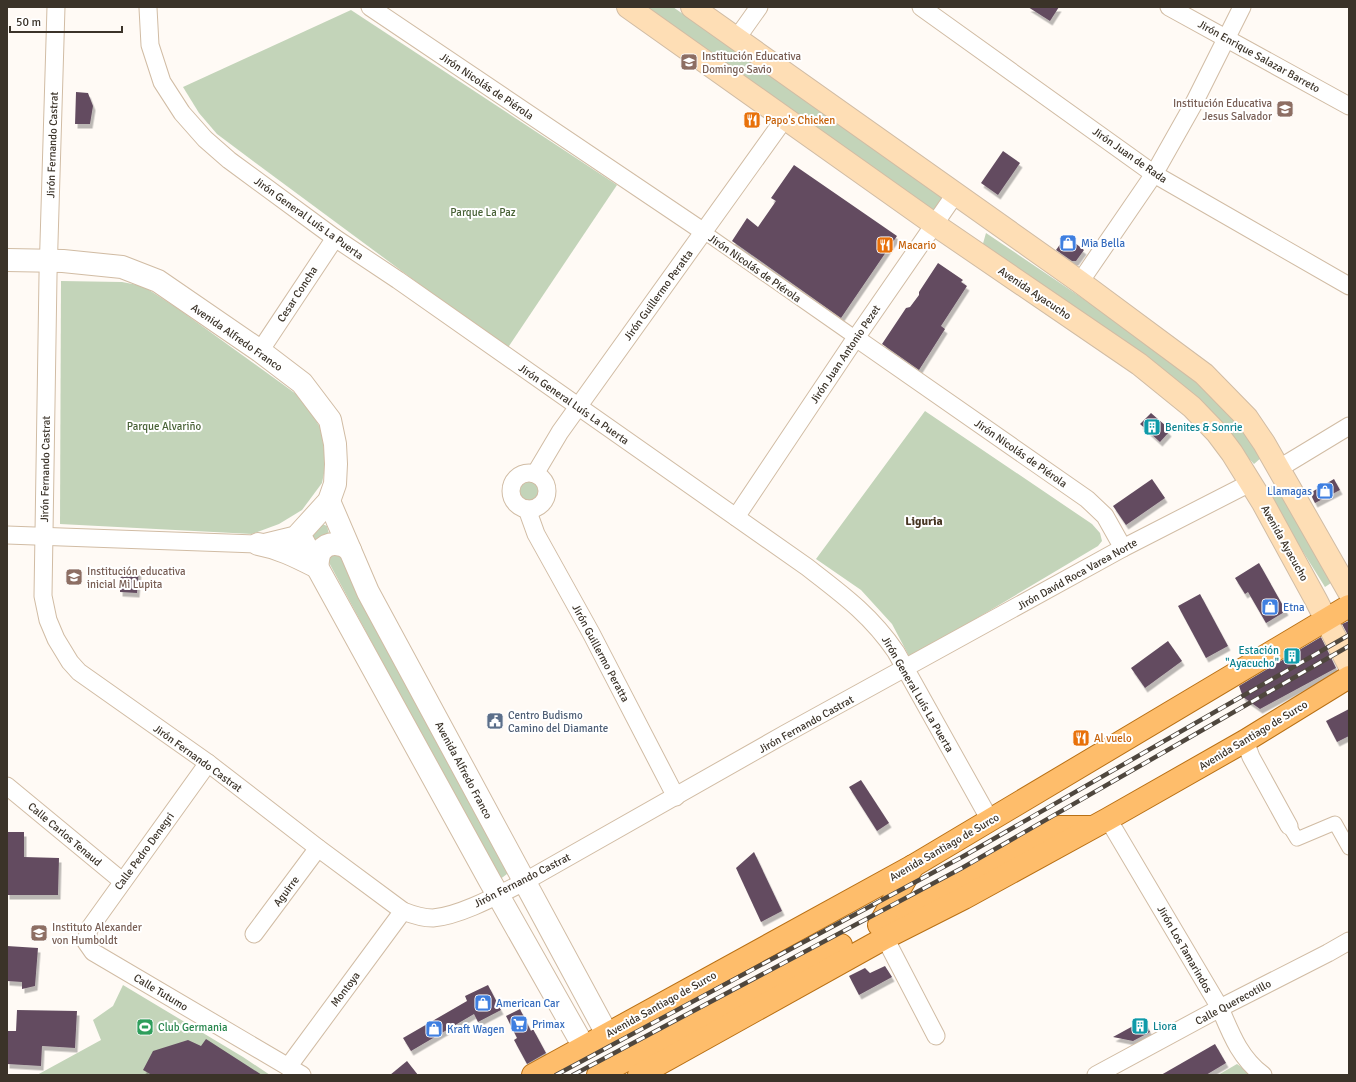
<svg xmlns="http://www.w3.org/2000/svg" width="1356" height="1082" font-family="Signika,sans-serif">
<style>
.green{fill:#c3d4b9}
.building{fill:#634c60;filter:url(#shadow)}
.lines{fill:none;stroke-linecap:round;stroke-linejoin:round}
.pedestrian-casing{stroke:#d1bca4;stroke-width:15}
.minor-casing{stroke:#d1bca4;stroke-width:19}
.tertiary-casing{stroke:#d1bca4;stroke-width:24}
.secondary-casing{stroke:#d1bca4;stroke-width:24}
.primary-casing{stroke:#b97014;stroke-width:24}
.pedestrian{stroke:#fff;stroke-width:13}
.minor{stroke:#fff;stroke-width:17}
.tertiary{stroke:#fff;stroke-width:22}
.secondary{stroke:#fedeb5;stroke-width:22}
.primary{stroke:#febd6b;stroke-width:22}
.rail-casing{stroke:#4f473e;stroke-width:4.5}
.rail{stroke:#fff;stroke-width:3;stroke-dasharray:9;stroke-linecap:butt}
.labels{text-anchor:middle;stroke-width:4;stroke-linejoin:round;paint-order:stroke}
.education-label{font-size:11px;fill:#785e54;stroke:#fff;text-anchor:start}
.street-label{font-size:11px;fill:#3b3329;stroke:#fff}
.food-label{font-size:11px;fill:#c56008;stroke:#fff;text-anchor:start}
.park-label{font-size:11px;fill:#486136;stroke:#fff}
.shop-label{font-size:11px;fill:#366cbe;stroke:#fff;text-anchor:start}
.culture-label{font-size:11px;fill:#0d838f;stroke:#fff;text-anchor:start}
.service-label{font-size:11px;fill:#4e5e75;stroke:#fff;text-anchor:start}
.leisure-label{font-size:11px;fill:#27864d;stroke:#fff;text-anchor:start}
.neighbourhood-label{font-size:12px;font-weight:bold;fill:#463521;stroke:#fff}
</style>
<defs>
<filter id="shadow"><feDropShadow dx="2.5" dy="4.5" stdDeviation="0" flood-color="#0004"/></filter>
</defs>
<rect width="100%" height="100%" fill="#fffaf5"/>
<g class="green">
<polygon points="642,7 673,7 945,199 935,214"/>
<polygon points="351,10 617,185 507,349 245,155 217,134 199,113 183,87"/>
<polygon points="986,233 1177,362 1235,416 1262,457 1254,464 1192,398 982,247"/>
<polygon points="61,281 122,282 143,286 177,308 303,399 321,429 326,464 322,483 302,510 279,524 252,534 60,524"/>
<polygon points="925,411 1092,524 1100,533 1102,541 1098,546 910,658 892,624 861,590 816,559"/>
<circle cx="530" cy="491" r="11"/>
<polygon points="1274,484 1334,581 1325,587 1265,491"/>
<polygon points="320,523 327,526 329,534 314,543 310,530"/>
<polygon points="329,551 346,553 511,871 499,880 326,557"/>
<polygon points="123,985 243,1057 270,1075 37,1075 101,1040 93,1020 113,1006"/>
<polygon points="1237,1064 1253,1075 1218,1075"/>
</g>
<g class="building">
<polygon points="1028,7 1059,7 1050,21"/>
<polygon points="76,92 88,93 93,106 90,124 75,124"/>
<polygon points="1003,151 1020,163 998,195 981,183"/>
<polygon points="794,165 897,236 841,318 732,241 747,218 758,227 776,201 771,198"/>
<polygon points="1066,236 1084,250 1076,261 1072,261 1056,250"/>
<polygon points="938,263 963,280 961,282 967,286 941,326 945,329 919,370 882,344 906,308 910,307 919,295 919,292"/>
<polygon points="1151,413 1166,426 1165,428 1169,432 1160,442 1140,424"/>
<polygon points="1152,479 1165,498 1126,525 1113,506"/>
<polygon points="1334,479 1340,490 1315,503 1310,493"/>
<polygon points="1259,563 1286,611 1266,623 1248,592 1245,594 1235,578"/>
<polygon points="121,570 139,570 137,593 120,592"/>
<polygon points="1200,594 1228,646 1206,658 1178,606"/>
<polygon points="1349,621 1349,637 1342,624"/>
<polygon points="1321,637 1336,668 1260,709 1243,697 1239,686"/>
<polygon points="1168,641 1182,661 1145,688 1131,668"/>
<polygon points="1349,709 1349,736 1337,742 1326,721"/>
<polygon points="861,780 889,823 877,831 849,787"/>
<polygon points="7,832 24,832 24,857 59,858 58,895 7,895"/>
<polygon points="754,852 782,911 761,922 736,868"/>
<polygon points="7,946 38,948 35,986 22,989 22,982 7,981"/>
<polygon points="885,966 892,977 859,995 849,976 865,968 870,973"/>
<polygon points="488,985 501,1010 478,1022 474,1014 411,1051 403,1038 467,1001 465,996"/>
<polygon points="520,1009 531,1031 533,1029 546,1053 527,1064 514,1040 517,1038 506,1016"/>
<polygon points="17,1010 77,1011 75,1048 42,1046 41,1066 7,1064 7,1031 16,1031"/>
<polygon points="1144,1020 1150,1032 1133,1041 1113,1037"/>
<polygon points="206,1039 262,1075 152,1075 143,1070 153,1051 188,1040 201,1046"/>
<polygon points="1215,1044 1226,1063 1206,1075 1161,1075"/>
<polygon points="407,1061 418,1075 390,1075"/>
</g>
<g class="lines">
<g class="pedestrian-casing">
<g id="pedestrian">
<polyline points="704,232 856,338"/>
<polyline points="1289,826 1297,839 1335,823 1349,848"/>
</g>
</g>
<g class="minor-casing">
<g id="minor">
<path d="M56,7L48,276L43,596L48,620L56,639L70,662L79,672L208,763L318,848L403,911C413,915 423,918 433,918C460,916 500,894 524,882L785,734L1123,548L1250,483"/>
<polyline points="370,7 704,232"/>
<polyline points="921,7 1154,174 1349,286"/>
<polyline points="1169,7 1349,106"/>
<path d="M148,8L150,45L162,82L182,113L205,139L229,160L335,238L398,280L807,567C842,594 871,615 896,652L990,820"/>
<polyline points="737,38 759,7"/>
<polyline points="1080,282 1154,174 1193,105 1242,7"/>
<polyline points="856,338 1087,499 1105,516 1123,548"/>
<polyline points="260,351 335,238"/>
<polyline points="1278,469 1349,426"/>
<circle cx="529" cy="491" r="18"/>
<polyline points="535,474 560,432 785,118"/>
<polyline points="527,509 536,534 591,633 676,797"/>
<polyline points="736,517 851,345 956,193"/>
<polyline points="7,535 258,544 299,534"/>
<polyline points="1245,741 1251,757 1289,826"/>
<polyline points="208,763 89,929 86,942 93,952 302,1075"/>
<polyline points="7,786 122,881"/>
<path d="M1108,819L1220,1008C1231,1034 1240,1058 1263,1075"/>
<polyline points="254,934 318,848"/>
<polyline points="885,938 936,1036"/>
<polyline points="288,1067 403,911"/>
<polyline points="1096,1075 1220,1008 1328,953 1349,941"/>
</g>
</g>
<g class="tertiary-casing">
<g id="tertiary">
<polyline points="7,260 63,261 122,267 158,281 260,351 302,383 330,420 335,444 336,464 335,484 329,501 299,534 490,881 584,1047"/>
<polyline points="329,501 368,592 607,1034"/>
<path d="M258,544C280,548 297,557 317,567C318,562 318,555 321,551C328,541 342,543 350,550"/>
</g>
</g>
<g class="secondary-casing">
<g id="secondary">
<polyline points="628,7 934,224 1139,364 1192,407 1217,433 1232,453 1263,503 1316,600 1349,665"/>
<polyline points="692,7 1080,282 1204,374 1247,418 1264,443 1349,592"/>
</g>
</g>
<g class="primary-casing">
<g id="primary">
<polyline points="892,918 1059,827 1091,827"/>
<polyline points="879,925 913,866"/>
<polyline points="533,1075 913,866 1349,606"/>
<polyline points="598,1075 841,945"/>
<polyline points="639,1075 885,938 964,898 1108,819 1245,741 1349,677"/>
</g>
</g>
<use href="#pedestrian" class="pedestrian"/>
<use href="#minor" class="minor"/>
<use href="#tertiary" class="tertiary"/>
<use href="#secondary" class="secondary"/>
<use href="#primary" class="primary"/>
<g class="rail-casing">
<g id="rail">
<polyline points="556,1075 962,857 1349,635"/>
<polyline points="573,1075 962,868 1349,646"/>
</g>
</g>
<use href="#rail" class="rail"/>
</g>
<defs>
<g id="school-square" transform="scale(0.9)"><rect x="-9" y="-9" width="18" height="18" rx="4" fill="#8d6e63" stroke="#fff"/><path d="M0-5L7-2L0 1L-7-2ZM-4 1L0 2.5L4 1V4Q0 6-4 4Z" fill="#fff"/></g>
<g id="restaurant-square" transform="scale(0.9)"><rect x="-9" y="-9" width="18" height="18" rx="4" fill="#e8710a" stroke="#fff"/><path d="M-5-6h1v4h1v-4h1v4h1v-4h1v5L-1.5 .5V6h-2V.5L-5-1ZM5-6V6H3V1.5H1.5Q1.5-4 5-6Z" fill="#fff"/></g>
<g id="shop-square" transform="scale(0.9)"><rect x="-9" y="-9" width="18" height="18" rx="4" fill="#3f7fe0" stroke="#fff"/><path d="M-5-2.5h2.3a2.7 3.5 0 0 1 5.4 0H5L5.5 6h-11ZM-1.5-2.5h3a1.5 2.3 0 0 0-3 0Z" fill="#fff"/></g>
<g id="building-square" transform="scale(0.9)"><rect x="-9" y="-9" width="18" height="18" rx="4" fill="#0f9aa8" stroke="#fff"/><path d="M-4-6H4V6H1V3H-1V6H-4ZM-2.5-4.3h1.7v1.8h-1.7ZM.8-4.3h1.7v1.8H.8ZM-2.5-1h1.7V.8h-1.7ZM.8-1h1.7V.8H.8Z" fill="#fff"/></g>
<g id="civic-square" transform="scale(0.9)"><rect x="-9" y="-9" width="18" height="18" rx="4" fill="#5c6f8a" stroke="#fff"/><path d="M-.6-6.5H3V-4.5H.6V-3L4-1V1h2V6H-6V1h2V-1L-.6-3ZM-1.2 2.5V6h2.4V2.5Z" fill="#fff"/></g>
<g id="university-square" transform="scale(0.9)"><rect x="-9" y="-9" width="18" height="18" rx="4" fill="#8d6e63" stroke="#fff"/><path d="M0-5L7-2L0 1L-7-2ZM-4 1L0 2.5L4 1V4Q0 6-4 4Z" fill="#fff"/></g>
<g id="supermarket-square" transform="scale(0.9)"><rect x="-9" y="-9" width="18" height="18" rx="4" fill="#3f7fe0" stroke="#fff"/><path d="M-6-5.5h2.5l.6 2H6L4.5 2H-2.5L-4.4-4H-6ZM-1.5 3.2a1.3 1.3 0 1 0 .1 0ZM3 3.2a1.3 1.3 0 1 0 .1 0Z" fill="#fff"/></g>
<g id="stadium-square" transform="scale(0.9)"><rect x="-9" y="-9" width="18" height="18" rx="4" fill="#2e9e5b" stroke="#fff"/><path d="M0-5a6.5 5 0 1 0 0 10a6.5 5 0 1 0 0-10ZM-3.5-1.8h7v3.6h-7Z" fill="#fff"/></g>
</defs>
<g fill-rule="evenodd">
<use href="#school-square" x="689" y="62"/>
<use href="#school-square" x="1285" y="109"/>
<use href="#restaurant-square" x="752" y="120"/>
<use href="#shop-square" x="1068" y="243"/>
<use href="#restaurant-square" x="885" y="245"/>
<use href="#building-square" x="1152" y="427"/>
<use href="#shop-square" x="1325" y="491"/>
<use href="#school-square" x="74" y="577"/>
<use href="#shop-square" x="1270" y="607"/>
<use href="#building-square" x="1292" y="656"/>
<use href="#civic-square" x="495" y="721"/>
<use href="#restaurant-square" x="1081" y="738"/>
<use href="#university-square" x="39" y="933"/>
<use href="#shop-square" x="483" y="1003"/>
<use href="#supermarket-square" x="519" y="1024"/>
<use href="#building-square" x="1140" y="1026"/>
<use href="#stadium-square" x="145" y="1027"/>
<use href="#shop-square" x="434" y="1029"/>
</g>
<g class="labels">
<g class="education-label">
<text x="702" y="60">Institución Educativa<tspan x="702" dy="13">Domingo Savio</tspan></text>
<text x="1272" y="107" text-anchor="end">Institución Educativa<tspan x="1272" dy="13">Jesus Salvador</tspan></text>
<text x="87" y="575">Institución educativa<tspan x="87" dy="13">inicial Mi Lupita</tspan></text>
<text x="52" y="931">Instituto Alexander<tspan x="52" dy="13">von Humboldt</tspan></text>
</g>
<g class="street-label">
<text transform="translate(1259 56) rotate(29)" y="4">Jirón Enrique Salazar Barreto</text>
<text transform="translate(487 86) rotate(34)" y="4">Jirón Nicolás de Piérola</text>
<text transform="translate(52 145) rotate(-88)" y="4">Jirón Fernando Castrat</text>
<text transform="translate(1130 155) rotate(35)" y="4">Jirón Juan de Rada</text>
<text transform="translate(309 218) rotate(36)" y="4">Jirón General Luís La Puerta</text>
<text transform="translate(755 268) rotate(35)" y="4">Jirón Nicolás de Piérola</text>
<text transform="translate(1035 293) rotate(34)" y="4">Avenida Ayacucho</text>
<text transform="translate(297 294) rotate(-57)" y="4">Cesar Concha</text>
<text transform="translate(658 295) rotate(-54)" y="4">Jirón Guillermo Peratta</text>
<text transform="translate(237 337) rotate(35)" y="4">Avenida Alfredo Franco</text>
<text transform="translate(845 354) rotate(-56)" y="4">Jirón Juan Antonio Pezet</text>
<text transform="translate(574 404) rotate(35)" y="4">Jirón General Luís La Puerta</text>
<text transform="translate(1021 453) rotate(35)" y="4">Jirón Nicolás de Piérola</text>
<text transform="translate(45 469) rotate(-89)" y="4">Jirón Fernando Castrat</text>
<text transform="translate(1285 543) rotate(61)" y="4">Avenida Ayacucho</text>
<text transform="translate(1077 574) rotate(-29)" y="4">Jirón David Roca Varea Norte</text>
<text transform="translate(601 653) rotate(62)" y="4">Jirón Guillermo Peratta</text>
<text transform="translate(918 694) rotate(60)" y="4">Jirón General Luís La Puerta</text>
<text transform="translate(806 724) rotate(-29)" y="4">Jirón Fernando Castrat</text>
<text transform="translate(1253 735) rotate(-31)" y="4">Avenida Santiago de Surco</text>
<text transform="translate(198 758) rotate(36)" y="4">Jirón Fernando Castrat</text>
<text transform="translate(464 770) rotate(62)" y="4">Avenida Alfredo Franco</text>
<text transform="translate(65 834) rotate(40)" y="4">Calle Carlos Tenaud</text>
<text transform="translate(944 847) rotate(-30)" y="4">Avenida Santiago de Surco</text>
<text transform="translate(144 851) rotate(-54)" y="4">Calle Pedro Denegri</text>
<text transform="translate(522 880) rotate(-27)" y="4">Jirón Fernando Castrat</text>
<text transform="translate(286 891) rotate(-53)" y="4">Aguirre</text>
<text transform="translate(1185 949) rotate(60)" y="4">Jirón Los Tamarindos</text>
<text transform="translate(345 989) rotate(-53)" y="4">Montoya</text>
<text transform="translate(161 992) rotate(31)" y="4">Calle Tutumo</text>
<text transform="translate(1233 1002) rotate(-28)" y="4">Calle Querecotillo</text>
<text transform="translate(661 1004) rotate(-29)" y="4">Avenida Santiago de Surco</text>
</g>
<g class="food-label">
<text x="765" y="124">Papo's Chicken</text>
<text x="898" y="249">Macario</text>
<text x="1094" y="742">Al vuelo</text>
</g>
<g class="park-label">
<text x="483" y="216">Parque La Paz</text>
<text x="164" y="430">Parque Alvariño</text>
</g>
<g class="shop-label">
<text x="1081" y="247">Mia Bella</text>
<text x="1312" y="495" text-anchor="end">Llamagas</text>
<text x="1283" y="611">Etna</text>
<text x="496" y="1007">American Car</text>
<text x="532" y="1028">Primax</text>
<text x="447" y="1033">Kraft Wagen</text>
</g>
<g class="culture-label">
<text x="1165" y="431">Benites &amp; Sonrie</text>
<text x="1279" y="654" text-anchor="end">Estación<tspan x="1279" dy="13">"Ayacucho"</tspan></text>
<text x="1153" y="1030">Liora</text>
</g>
<g class="service-label">
<text x="508" y="719">Centro Budismo<tspan x="508" dy="13">Camino del Diamante</tspan></text>
</g>
<g class="leisure-label">
<text x="158" y="1031">Club Germania</text>
</g>
<g class="neighbourhood-label">
<text x="924" y="525">Liguria</text>
</g>
</g>
<rect width="1356" height="1082" fill="none" stroke="#3b3329" stroke-width="16"/>
<path d="M10 26v6h112v-6" fill="none" stroke="#3b3329" stroke-width="2"/>
<text x="16" y="26" font-size="12" fill="#3b3329" stroke="#ffffff" stroke-width="3" paint-order="stroke">50 m</text>
</svg>
